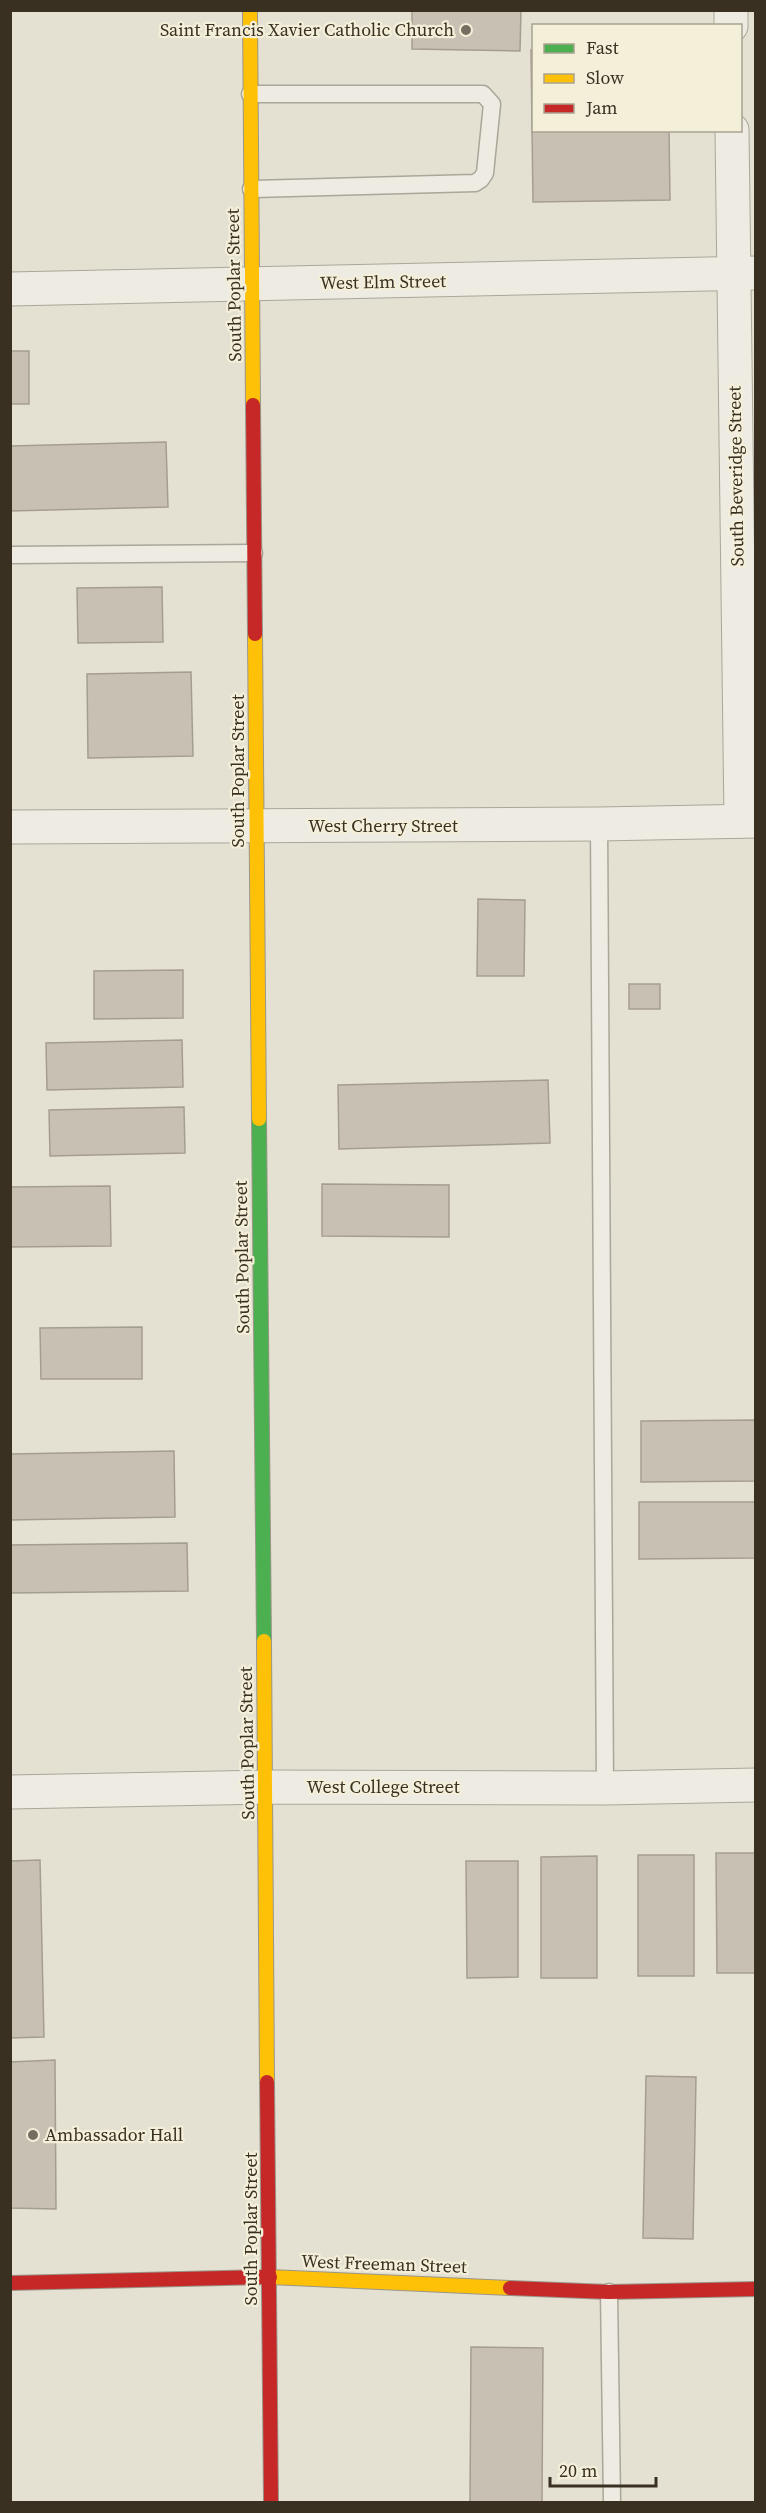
<svg xmlns="http://www.w3.org/2000/svg" width="766" height="2513" font-family="'Source Serif 4',serif">
<style>
.building{fill:#c8c1b3;stroke:#a59d91;stroke-width:1.5}
.lines{fill:none;stroke-linecap:round;stroke-linejoin:round}
.lane-casing{stroke:#aaa69a;stroke-width:19}
.street-casing{stroke:#aaa69a;stroke-width:35}
.fast-casing{stroke:#9a968a;stroke-width:16}
.slow-casing{stroke:#9a968a;stroke-width:16}
.jam-casing{stroke:#9a968a;stroke-width:16}
.lane{stroke:#edebe2;stroke-width:16}
.street{stroke:#edebe2;stroke-width:33}
.fast{stroke:#4caf50;stroke-width:14}
.slow{stroke:#ffc107;stroke-width:14}
.jam{stroke:#c62828;stroke-width:14}
.poi-dot{fill:#756e60;stroke:#f4efd9;stroke-width:2}
.labels{text-anchor:middle;stroke-width:4.5;stroke-linejoin:round;paint-order:stroke}
.poi-label{font-size:18px;fill:#393022;stroke:#f4efd9;text-anchor:end}
.street-label{font-size:18px;fill:#393022;stroke:#f4efd9}
</style>
<rect width="100%" height="100%" fill="#e4e1d2"/>
<g class="building">
<polygon points="405,10 521,10 520,51 412,49 412,11"/>
<polygon points="531,50 534,50 534,130 669,130 670,200 533,202"/>
<rect x="10" y="351" width="19" height="53"/>
<polygon points="166,442 168,507 10,511 10,446"/>
<polygon points="162,587 163,642 78,643 77,588"/>
<polygon points="191,672 193,756 88,758 87,674"/>
<polygon points="478,899 525,900 524,976 477,976"/>
<polygon points="183,970 183,1018 94,1019 94,971"/>
<rect x="629" y="984" width="31" height="25"/>
<polygon points="182,1040 183,1087 47,1090 46,1043"/>
<polygon points="548,1080 550,1143 339,1149 338,1085"/>
<polygon points="184,1107 185,1153 50,1156 49,1110"/>
<polygon points="322,1184 449,1185 449,1237 322,1236"/>
<polygon points="110,1186 111,1246 10,1247 10,1187"/>
<polygon points="142,1327 142,1379 41,1379 40,1328"/>
<polygon points="756,1420 756,1481 641,1482 641,1421"/>
<polygon points="174,1451 175,1517 10,1520 10,1454"/>
<polygon points="639,1502 756,1502 756,1558 639,1559"/>
<polygon points="187,1543 188,1591 10,1593 10,1545"/>
<polygon points="716,1853 756,1853 756,1973 717,1973"/>
<rect x="638" y="1855" width="56" height="121"/>
<polygon points="597,1856 597,1978 541,1978 541,1857"/>
<polygon points="40,1860 44,2037 10,2038 10,1861"/>
<polygon points="466,1861 518,1861 518,1977 467,1978"/>
<polygon points="55,2060 56,2209 10,2208 10,2062"/>
<polygon points="646,2076 696,2077 693,2239 643,2238"/>
<polygon points="471,2347 543,2348 542,2502 470,2502"/>
</g>
<g class="lines">
<g class="lane-casing">
<g id="lane">
<polyline points="250,94 483,94 492,104 485,173 481,179 475,183 251,189"/>
<polyline points="10,555 254,553"/>
<polyline points="599,824 605,1788"/>
<polyline points="609,2292 612,2502"/>
</g>
</g>
<g class="street-casing">
<g id="street">
<polyline points="731,10 731,26"/>
<polyline points="732,130 741,821"/>
<polyline points="10,289 756,273"/>
<polyline points="10,827 599,824 756,821"/>
<polyline points="10,1792 265,1787 605,1788 756,1785"/>
</g>
</g>
<g class="fast-casing">
<polyline id="fast" points="259,1119 264,1641"/>
</g>
<g class="slow-casing">
<g id="slow">
<polyline points="250,10 253,405"/>
<polyline points="255,634 259,1119"/>
<polyline points="264,1641 267,2082"/>
<polyline points="270,2277 510,2288"/>
</g>
</g>
<g class="jam-casing">
<g id="jam">
<polyline points="253,405 255,634"/>
<polyline points="267,2082 271,2502"/>
<polyline points="10,2283 270,2277"/>
<polyline points="510,2288 609,2292 756,2289"/>
</g>
</g>
<use href="#lane" class="lane"/>
<use href="#street" class="street"/>
<use href="#fast" class="fast"/>
<use href="#slow" class="slow"/>
<use href="#jam" class="jam"/>
</g>
<g class="poi-dot">
<circle cx="466" cy="30" r="6"/>
<circle cx="33" cy="2135" r="6"/>
</g>
<g class="labels">
<g class="poi-label">
<text x="454" y="36">Saint Francis Xavier Catholic Church</text>
<text x="45" y="2141" text-anchor="start">Ambassador Hall</text>
</g>
<g class="street-label">
<text transform="translate(383 282) rotate(-1)" y="6">West Elm Street</text>
<text transform="translate(234 285) rotate(-91)" y="6">South Poplar Street</text>
<text transform="translate(736 476) rotate(-91)" y="6">South Beveridge Street</text>
<text transform="translate(238 771) rotate(-90)" y="6">South Poplar Street</text>
<text x="383" y="832">West Cherry Street</text>
<text transform="translate(242 1257) rotate(-91)" y="6">South Poplar Street</text>
<text transform="translate(247 1743) rotate(-91)" y="6">South Poplar Street</text>
<text x="383" y="1793">West College Street</text>
<text transform="translate(251 2229) rotate(-90)" y="6">South Poplar Street</text>
<text transform="translate(384 2264) rotate(2)" y="6">West Freeman Street</text>
</g>
</g>
<rect width="766" height="2513" fill="none" stroke="#393022" stroke-width="24"/>
<rect x="532" y="24" width="210" height="108" fill="#f4efd9" stroke="#a9a390" stroke-width="1.5"/>
<rect x="544" y="44" width="30" height="9" fill="#4caf50" stroke="#a9a390" stroke-width="1.5"/>
<text x="586" y="54" font-size="18" fill="#393022">Fast</text>
<rect x="544" y="74" width="30" height="9" fill="#ffc107" stroke="#a9a390" stroke-width="1.5"/>
<text x="586" y="84" font-size="18" fill="#393022">Slow</text>
<rect x="544" y="104" width="30" height="9" fill="#c62828" stroke="#a9a390" stroke-width="1.5"/>
<text x="586" y="114" font-size="18" fill="#393022">Jam</text>
<path d="M550 2477v9h106v-9" fill="none" stroke="#393022" stroke-width="3"/>
<text x="559" y="2477" font-size="18" fill="#393022" stroke="#f4efd9" stroke-width="4.5" paint-order="stroke">20 m</text>
</svg>
